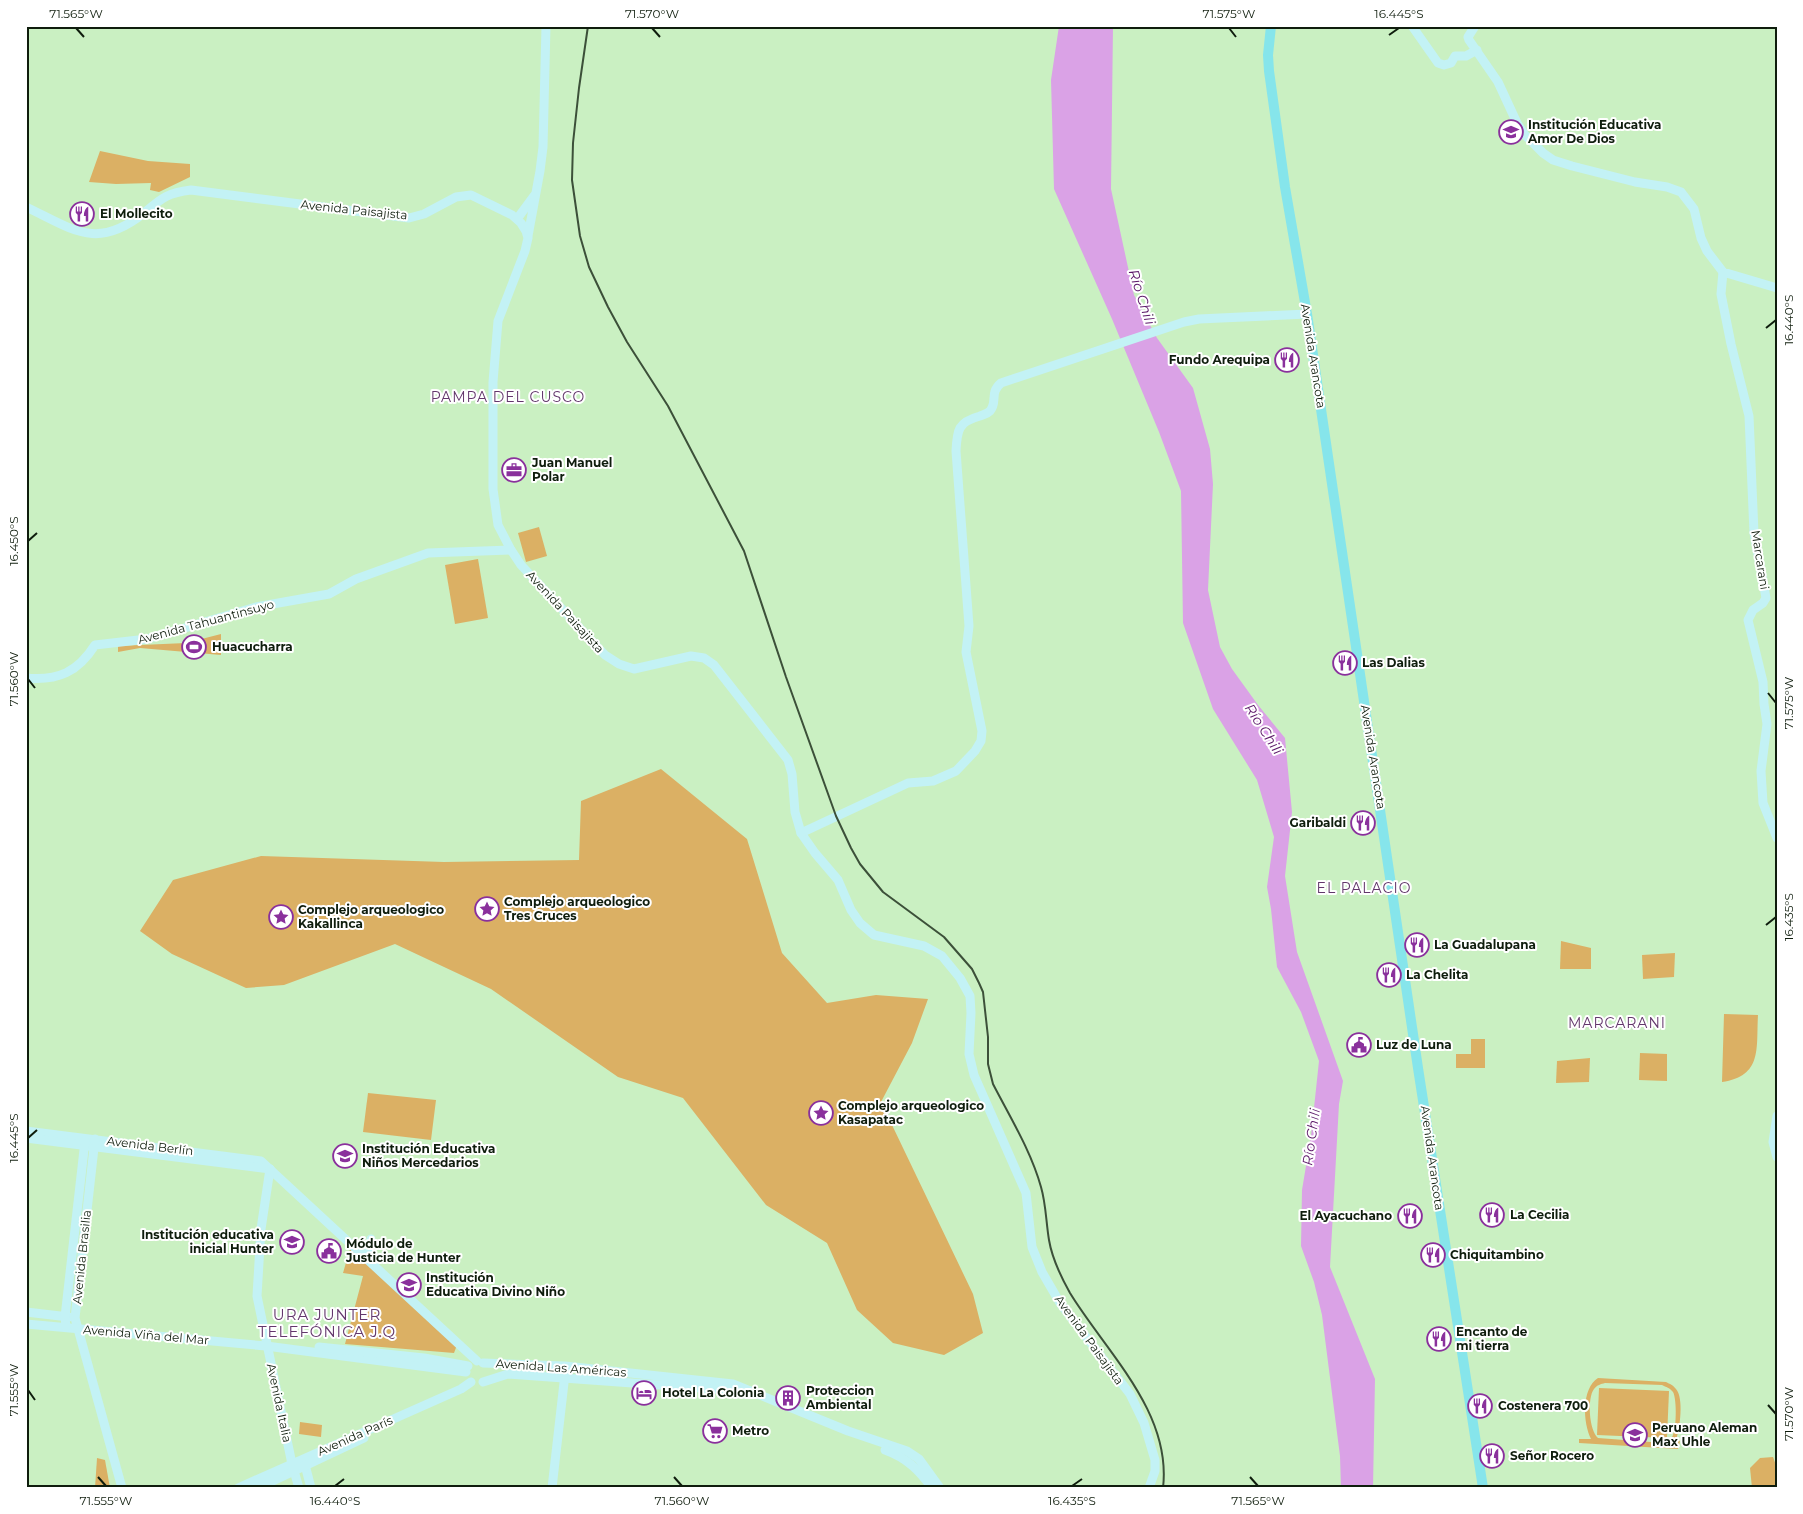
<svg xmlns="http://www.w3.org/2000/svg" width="1803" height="1514" font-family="Montserrat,sans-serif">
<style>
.green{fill:#dbb064;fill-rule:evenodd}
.water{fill:#daa2e6}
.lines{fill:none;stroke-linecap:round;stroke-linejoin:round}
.secondary{stroke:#c3f2f5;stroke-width:9}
.primary{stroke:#86e5eb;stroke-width:10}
.rail{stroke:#3c5039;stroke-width:2}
.ticks{fill:none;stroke:#0f1d0d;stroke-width:2}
.labels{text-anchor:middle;stroke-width:4;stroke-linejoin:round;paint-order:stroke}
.poi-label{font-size:12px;font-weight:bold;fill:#0f1d0d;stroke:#fff;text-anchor:start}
.street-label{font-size:12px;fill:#0f1d0d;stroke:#fff}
.water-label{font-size:14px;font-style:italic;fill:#5a1567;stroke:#fff}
.neighbourhood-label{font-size:14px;letter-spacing:1px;fill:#63376c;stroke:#fff}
.quarter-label{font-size:15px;letter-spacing:1px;fill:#63376c;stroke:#fff}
.neatline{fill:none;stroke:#0f1d0d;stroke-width:2}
.ticks-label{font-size:12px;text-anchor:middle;fill:#0f1d0d}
</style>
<rect width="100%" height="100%" fill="#caf0c2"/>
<g class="green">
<polygon points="100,151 148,161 190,164 190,177 159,192 150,190 151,183 116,184 89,182"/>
<polygon points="539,527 547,556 526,562 518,533"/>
<polygon points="478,559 488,618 455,624 445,565"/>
<polygon points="221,634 221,655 140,648 118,652 118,646 186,643"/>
<polygon points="661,769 747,839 782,953 827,1003 876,995 928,999 912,1043 881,1102 973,1294 983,1333 944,1355 893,1343 857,1310 827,1243 766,1205 683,1098 618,1077 491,989 395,944 284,985 246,988 172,954 140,931 173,880 261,856 444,862 579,860 581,801"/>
<polygon points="1561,941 1591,948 1591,969 1560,969"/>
<polygon points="1675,953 1674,977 1643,979 1642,955"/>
<path d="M1724,1014L1758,1015C1756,1048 1763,1076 1722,1082Z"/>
<polygon points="1471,1039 1485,1039 1485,1068 1456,1068 1456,1054 1471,1054"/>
<polygon points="1640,1053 1667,1054 1667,1081 1639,1080"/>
<polygon points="1590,1058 1589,1082 1556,1083 1557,1061"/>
<polygon points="368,1093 436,1100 431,1140 363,1132"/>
<polygon points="350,1249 457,1345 454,1353 345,1344 363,1276 343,1273"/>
<path d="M1598,1378L1666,1382C1670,1384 1673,1385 1676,1389C1684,1398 1680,1429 1676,1440L1680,1441L1678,1449L1579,1443V1439H1591C1583,1423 1581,1389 1598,1378ZM1605,1383L1662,1385C1666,1387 1670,1388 1673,1392C1677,1399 1677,1432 1671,1439C1669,1441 1666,1442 1664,1443L1598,1438C1589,1430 1587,1398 1594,1389C1597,1385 1601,1384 1605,1383Z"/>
<polygon points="1599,1388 1669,1391 1667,1438 1597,1435"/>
<polygon points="300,1422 322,1425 321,1437 299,1434"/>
<polygon points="1773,1457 1777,1468 1777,1488 1752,1488 1750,1468 1760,1458"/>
<polygon points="97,1458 105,1460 110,1488 95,1488"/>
</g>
<polygon class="water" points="1059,26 1113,26 1111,189 1134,295 1157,338 1193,388 1210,449 1213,484 1208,590 1220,647 1232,669 1258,705 1285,738 1292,812 1285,876 1297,952 1343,1081 1339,1104 1330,1267 1375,1379 1373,1488 1341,1488 1340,1456 1322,1315 1314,1282 1301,1246 1302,1190 1311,1136 1319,1061 1301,1012 1277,967 1271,909 1267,887 1274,837 1257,780 1213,709 1183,623 1181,491 1159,432 1112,319 1054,189 1051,80"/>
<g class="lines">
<g class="secondary">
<polyline points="1412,26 1438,63 1444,65 1451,63 1455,56 1466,56 1477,50"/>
<polyline points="1475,26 1468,37 1469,40 1498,82 1517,123 1525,135 1543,153 1553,160 1572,166 1635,182 1667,187 1681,192 1694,209 1701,238 1707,251 1723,272 1777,288"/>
<path d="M26,207C73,229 96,251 144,213C162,198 167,193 191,190L409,218L424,214L456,197L471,195L512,215L521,223L526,231L528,238L525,251L498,321L493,382V489L498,525L511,550L521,565L605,655L619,664L634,669L691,656L704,658L714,665L788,760L792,774L795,812L801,833L815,853L838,880L851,910L860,923L874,935L924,946L942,956L960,978L970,996L971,1013L969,1054L974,1075L1026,1193L1032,1247L1042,1272L1060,1303L1130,1394L1144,1423L1155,1460V1471L1149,1488"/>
<polyline points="517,219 534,196"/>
<polyline points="528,236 540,171 543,147 546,26"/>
<polyline points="1723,272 1721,294 1731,344 1749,416 1754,533 1766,598 1763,603 1753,610 1748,620 1763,682 1764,704 1767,724 1761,771 1763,803 1777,838"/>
<path d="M26,678C58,681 78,672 95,645L147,639L256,607L329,594L356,579L428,553L511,550"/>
<path d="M801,833L908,783L933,781L956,771L975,751L981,741L982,731L966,652L969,626L956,451C957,430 958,422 980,416C984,414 987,414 990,411C998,402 989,393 1001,383L1184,322L1199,319L1307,314"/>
<polyline points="1777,1116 1773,1142 1777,1157"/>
<polyline points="26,1131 261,1161 477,1361"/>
<polyline points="26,1138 270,1169"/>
<polyline points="95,1139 75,1318 122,1488"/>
<polyline points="270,1169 261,1229 257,1296 292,1464 299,1488"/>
<polyline points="367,1259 371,1239"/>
<polyline points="26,1312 69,1317"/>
<polyline points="26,1324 266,1346 466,1372"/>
<polyline points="66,1327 65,1317 85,1141"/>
<polyline points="319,1347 424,1358 468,1366"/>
<polyline points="483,1363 565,1366 733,1384 848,1431 907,1451 919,1459 940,1488"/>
<polyline points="483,1382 508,1374 715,1389 732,1391 745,1394"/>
<path d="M885,1450C907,1458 919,1470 932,1488"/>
<polyline points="304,1461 311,1488"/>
<polyline points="238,1488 461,1389 471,1382"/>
<polyline points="258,1488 364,1438"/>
<polyline points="552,1488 565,1374"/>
</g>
<polyline class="primary" points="1271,26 1268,55 1269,71 1285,187 1307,314 1418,1068 1483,1488"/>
<path class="rail" d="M588,26L579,88L573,143L572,180L580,236L589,267L608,307L627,342L668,406L744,551L786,677L836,816L851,848L860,864L883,892L944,937L972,969L979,983L983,992L988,1037V1064L993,1084C1010,1117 1031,1151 1041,1187C1046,1204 1046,1222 1049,1240C1052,1258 1061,1277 1070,1293C1106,1352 1172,1412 1163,1488"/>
</g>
<path class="ticks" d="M76,28L84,37M652,28L660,37M1229,28L1236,37M1389,35L1399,28M1766,328L1776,320M28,541L37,533M28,679L35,688M1768,693L1776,703M1766,925L1776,917M28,1138L37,1130M28,1390L35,1400M1768,1405L1776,1414M98,1477L106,1486M674,1477L682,1486M1250,1477L1258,1486M335,1486L344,1479M1072,1486L1082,1479"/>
<defs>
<g id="school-ring" transform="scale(1.25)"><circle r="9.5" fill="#fff" stroke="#8a309c" stroke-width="1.5"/><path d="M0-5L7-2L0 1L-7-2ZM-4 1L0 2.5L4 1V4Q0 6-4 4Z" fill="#8a309c"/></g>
<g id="restaurant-ring" transform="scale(1.25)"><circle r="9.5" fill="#fff" stroke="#8a309c" stroke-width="1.5"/><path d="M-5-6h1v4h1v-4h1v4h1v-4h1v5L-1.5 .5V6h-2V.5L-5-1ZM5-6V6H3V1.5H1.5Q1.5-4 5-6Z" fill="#8a309c"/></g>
<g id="office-ring" transform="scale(1.25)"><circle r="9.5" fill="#fff" stroke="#8a309c" stroke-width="1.5"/><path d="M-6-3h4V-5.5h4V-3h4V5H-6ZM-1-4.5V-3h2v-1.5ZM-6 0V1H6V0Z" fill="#8a309c"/></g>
<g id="stadium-ring" transform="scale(1.25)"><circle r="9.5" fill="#fff" stroke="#8a309c" stroke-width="1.5"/><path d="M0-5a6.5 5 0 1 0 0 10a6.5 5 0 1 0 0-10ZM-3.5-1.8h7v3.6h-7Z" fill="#8a309c"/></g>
<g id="sight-ring" transform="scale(1.25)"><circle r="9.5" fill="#fff" stroke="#8a309c" stroke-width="1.5"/><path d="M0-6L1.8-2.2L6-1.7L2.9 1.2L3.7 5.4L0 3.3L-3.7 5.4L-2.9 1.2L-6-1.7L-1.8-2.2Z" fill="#8a309c"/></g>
<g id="civic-ring" transform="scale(1.25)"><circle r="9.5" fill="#fff" stroke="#8a309c" stroke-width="1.5"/><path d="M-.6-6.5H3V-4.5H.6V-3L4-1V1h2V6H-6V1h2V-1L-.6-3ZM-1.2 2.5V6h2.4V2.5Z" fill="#8a309c"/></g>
<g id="hotel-ring" transform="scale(1.25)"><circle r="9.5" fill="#fff" stroke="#8a309c" stroke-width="1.5"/><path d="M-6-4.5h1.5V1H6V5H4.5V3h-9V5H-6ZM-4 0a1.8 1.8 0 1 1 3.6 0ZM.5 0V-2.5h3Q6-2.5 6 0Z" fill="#8a309c"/></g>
<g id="building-ring" transform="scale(1.25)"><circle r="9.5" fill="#fff" stroke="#8a309c" stroke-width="1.5"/><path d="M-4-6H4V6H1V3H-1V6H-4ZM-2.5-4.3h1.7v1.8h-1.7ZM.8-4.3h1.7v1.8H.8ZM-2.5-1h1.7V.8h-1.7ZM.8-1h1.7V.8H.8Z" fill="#8a309c"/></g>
<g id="supermarket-ring" transform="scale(1.25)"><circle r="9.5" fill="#fff" stroke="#8a309c" stroke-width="1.5"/><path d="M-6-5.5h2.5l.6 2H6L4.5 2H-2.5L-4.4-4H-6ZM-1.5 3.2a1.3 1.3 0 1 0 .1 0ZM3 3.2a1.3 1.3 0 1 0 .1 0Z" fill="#8a309c"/></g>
</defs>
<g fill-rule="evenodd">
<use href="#school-ring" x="1511" y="132"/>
<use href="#restaurant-ring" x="82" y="214"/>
<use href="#restaurant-ring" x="1287" y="360"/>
<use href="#office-ring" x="514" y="470"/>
<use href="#stadium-ring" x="194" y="647"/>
<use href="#restaurant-ring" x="1345" y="663"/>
<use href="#restaurant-ring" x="1363" y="823"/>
<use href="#sight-ring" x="487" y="909"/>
<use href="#sight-ring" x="281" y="917"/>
<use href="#restaurant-ring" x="1417" y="945"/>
<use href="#restaurant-ring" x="1389" y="975"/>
<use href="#civic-ring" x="1359" y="1045"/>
<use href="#sight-ring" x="821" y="1113"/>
<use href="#school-ring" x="345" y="1156"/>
<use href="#restaurant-ring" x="1492" y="1215"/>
<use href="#restaurant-ring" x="1410" y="1216"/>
<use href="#school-ring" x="292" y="1242"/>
<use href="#civic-ring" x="329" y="1251"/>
<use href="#restaurant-ring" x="1433" y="1255"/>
<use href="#school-ring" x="409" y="1285"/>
<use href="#restaurant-ring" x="1439" y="1339"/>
<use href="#hotel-ring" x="644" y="1393"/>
<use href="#building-ring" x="788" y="1398"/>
<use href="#restaurant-ring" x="1480" y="1406"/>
<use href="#supermarket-ring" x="715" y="1431"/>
<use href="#school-ring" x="1635" y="1435"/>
<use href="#restaurant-ring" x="1492" y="1456"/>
</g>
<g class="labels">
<g class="poi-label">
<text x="1528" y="129">Institución Educativa<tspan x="1528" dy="14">Amor De Dios</tspan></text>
<text x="100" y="218">El Mollecito</text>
<text x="1270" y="364" text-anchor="end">Fundo Arequipa</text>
<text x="532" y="467">Juan Manuel<tspan x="532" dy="14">Polar</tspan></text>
<text x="212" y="651">Huacucharra</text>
<text x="1362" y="667">Las Dalias</text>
<text x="1346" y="827" text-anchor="end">Garibaldi</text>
<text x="504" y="906">Complejo arqueologico<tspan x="504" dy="14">Tres Cruces</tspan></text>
<text x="298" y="914">Complejo arqueologico<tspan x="298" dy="14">Kakallinca</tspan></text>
<text x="1434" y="949">La Guadalupana</text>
<text x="1406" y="979">La Chelita</text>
<text x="1376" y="1049">Luz de Luna</text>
<text x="838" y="1110">Complejo arqueologico<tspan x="838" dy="14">Kasapatac</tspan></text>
<text x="362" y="1153">Institución Educativa<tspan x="362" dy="14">Niños Mercedarios</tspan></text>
<text x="1510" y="1219">La Cecilia</text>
<text x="1392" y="1220" text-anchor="end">El Ayacuchano</text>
<text x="274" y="1239" text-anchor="end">Institución educativa<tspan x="274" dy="14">inicial Hunter</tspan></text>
<text x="346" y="1248">Módulo de<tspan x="346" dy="14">Justicia de Hunter</tspan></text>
<text x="1450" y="1259">Chiquitambino</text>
<text x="426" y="1282">Institución<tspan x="426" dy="14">Educativa Divino Niño</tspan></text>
<text x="1456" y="1336">Encanto de<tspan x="1456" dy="14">mi tierra</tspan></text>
<text x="806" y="1395">Proteccion<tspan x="806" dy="14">Ambiental</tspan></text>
<text x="662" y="1397">Hotel La Colonia</text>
<text x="1498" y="1410">Costenera 700</text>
<text x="1652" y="1432">Peruano Aleman<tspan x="1652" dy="14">Max Uhle</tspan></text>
<text x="732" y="1435">Metro</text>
<text x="1510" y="1460">Señor Rocero</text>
</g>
<g class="street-label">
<text transform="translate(354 210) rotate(6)" y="4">Avenida Paisajista</text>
<text transform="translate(1313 356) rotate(81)" y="4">Avenida Arancota</text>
<text transform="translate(1760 560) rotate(81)" y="4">Marcarani</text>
<text transform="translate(565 612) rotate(47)" y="4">Avenida Paisajista</text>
<text transform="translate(206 622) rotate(-15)" y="4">Avenida Tahuantinsuyo</text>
<text transform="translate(1373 757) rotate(81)" y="4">Avenida Arancota</text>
<text transform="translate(150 1146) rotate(7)" y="4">Avenida Berlín</text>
<text transform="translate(1432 1158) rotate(82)" y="4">Avenida Arancota</text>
<text transform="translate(82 1257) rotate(-84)" y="4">Avenida Brasilia</text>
<text transform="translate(146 1335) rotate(5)" y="4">Avenida Viña del Mar</text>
<text transform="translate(1089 1340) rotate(54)" y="4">Avenida Paisajista</text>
<text transform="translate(561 1368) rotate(4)" y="4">Avenida Las Américas</text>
<text transform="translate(279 1403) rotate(78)" y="4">Avenida Italia</text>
<text transform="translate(355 1436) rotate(-24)" y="4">Avenida París</text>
</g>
<g class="water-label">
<text transform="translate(1142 297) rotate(72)" y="5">Río Chili</text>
<text transform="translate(1264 729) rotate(57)" y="5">Río Chili</text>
<text transform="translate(1311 1137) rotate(-82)" y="5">Río Chili</text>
</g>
<g class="neighbourhood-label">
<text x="508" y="402">PAMPA DEL CUSCO</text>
<text x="1364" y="893">EL PALACIO</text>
<text x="1617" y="1028">MARCARANI</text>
</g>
<g class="quarter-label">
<text x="327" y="1320">URA JUNTER<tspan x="327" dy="17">TELEFÓNICA J.Q</tspan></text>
</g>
</g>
<rect width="1803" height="1514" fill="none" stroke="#ffffff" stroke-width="55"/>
<rect x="28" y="28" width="1748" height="1458" class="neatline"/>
<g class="ticks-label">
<text x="76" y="18">71.565°W</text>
<text x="652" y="18">71.570°W</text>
<text x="1229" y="18">71.575°W</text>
<text x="1399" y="18">16.445°S</text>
<text transform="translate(1789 320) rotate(-90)" y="4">16.440°S</text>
<text transform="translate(14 541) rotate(-90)" y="4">16.450°S</text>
<text transform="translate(14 679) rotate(-90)" y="4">71.560°W</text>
<text transform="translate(1789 703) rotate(-90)" y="4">71.575°W</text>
<text transform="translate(1789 917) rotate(-90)" y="4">16.435°S</text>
<text transform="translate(14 1138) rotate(-90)" y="4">16.445°S</text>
<text transform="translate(14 1390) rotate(-90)" y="4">71.555°W</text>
<text transform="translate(1789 1414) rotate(-90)" y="4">71.570°W</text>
<text x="106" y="1505">71.555°W</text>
<text x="335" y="1505">16.440°S</text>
<text x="682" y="1505">71.560°W</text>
<text x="1072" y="1505">16.435°S</text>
<text x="1258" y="1505">71.565°W</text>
</g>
</svg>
